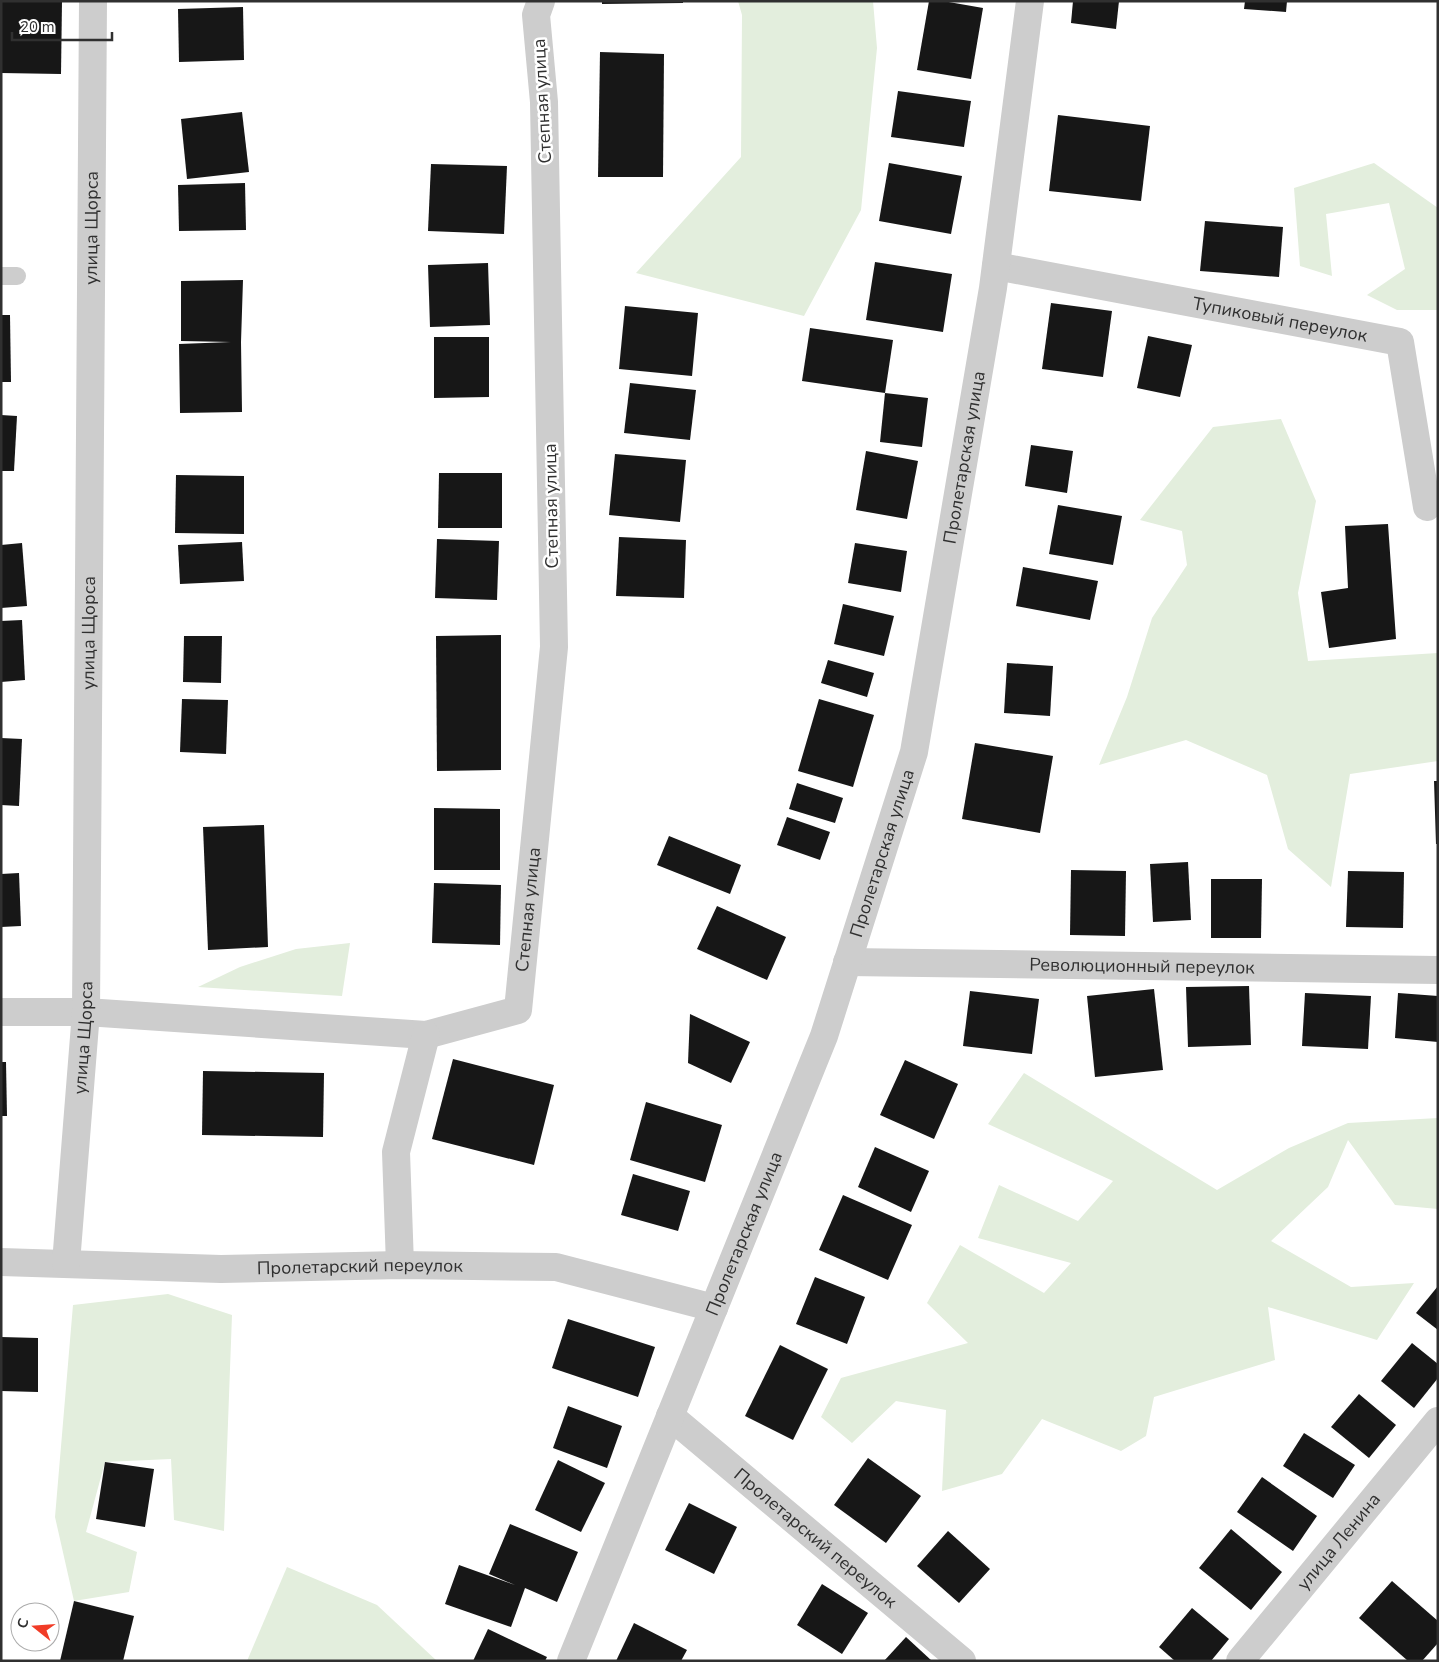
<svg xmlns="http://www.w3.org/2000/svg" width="1439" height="1662" font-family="'Nunito Sans',sans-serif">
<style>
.green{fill:#e3eedd}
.building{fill:#171717}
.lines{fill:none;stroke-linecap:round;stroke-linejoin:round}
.lane{stroke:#cdcdcd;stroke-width:18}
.street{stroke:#cdcdcd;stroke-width:28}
.labels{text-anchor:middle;stroke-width:5;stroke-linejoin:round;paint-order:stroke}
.street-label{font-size:18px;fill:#303030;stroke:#fff}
</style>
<rect width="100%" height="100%" fill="#fff"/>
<g class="green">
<polygon points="738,1 873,1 877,48 861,210 804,316 636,273 741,157 742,15"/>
<polygon points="1374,163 1438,208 1438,310 1397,310 1367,295 1405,269 1389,203 1326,214 1332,276 1300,266 1294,188"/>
<polygon points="1281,419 1316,501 1298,593 1308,661 1438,653 1438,761 1350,774 1331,887 1288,849 1267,775 1186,740 1099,765 1127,697 1152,618 1187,565 1182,531 1140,520 1213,427"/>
<polygon points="350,943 342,996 198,987 240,967 296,949"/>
<polygon points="1024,1073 1217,1190 1289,1148 1348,1123 1438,1118 1438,1209 1395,1205 1348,1140 1328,1187 1271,1241 1351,1287 1414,1283 1377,1340 1268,1307 1275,1360 1154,1397 1146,1436 1121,1451 1042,1419 1002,1474 942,1491 946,1410 896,1401 852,1443 821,1417 841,1378 968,1343 927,1303 960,1245 1044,1293 1071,1263 978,1238 999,1185 1078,1221 1113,1181 988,1124"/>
<polygon points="168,1294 232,1315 224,1531 174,1520 171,1459 105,1462 86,1532 137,1552 129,1592 74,1601 55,1517 73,1305"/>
<polygon points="287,1567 377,1605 437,1661 247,1661"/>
</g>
<g class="building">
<polygon points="1,1 62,1 61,74 1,73"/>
<polygon points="602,1 683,1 683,3 602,4"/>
<polygon points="929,1 943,1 983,8 971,79 917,70"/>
<polygon points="1073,1 1119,1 1116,29 1071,23"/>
<polygon points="1245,1 1287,1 1286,12 1244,9"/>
<polygon points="243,7 244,60 179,62 178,9"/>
<polygon points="600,52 664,54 663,177 598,177"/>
<polygon points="898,91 971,101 964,147 891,137"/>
<polygon points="242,112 249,172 187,179 181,119"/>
<polygon points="1058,115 1150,126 1141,201 1049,191"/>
<polygon points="889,163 962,176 951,234 879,221"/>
<polygon points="431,164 507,166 504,234 428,231"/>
<polygon points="245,183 246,230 179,231 178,185"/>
<polygon points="1205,221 1283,227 1279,277 1200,271"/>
<polygon points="875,262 952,274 943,332 866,320"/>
<polygon points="488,263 490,325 430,327 428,265"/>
<polygon points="243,280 241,342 242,412 180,413 179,344 231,342 181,341 181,281"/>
<polygon points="1051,303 1112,311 1103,377 1042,369"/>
<polygon points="625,306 698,313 692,376 619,369"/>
<polygon points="1,315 10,315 11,382 1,382"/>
<polygon points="810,328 893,340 885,393 802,381"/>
<polygon points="1148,336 1192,345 1180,397 1137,388"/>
<polygon points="434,337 489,337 489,397 434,398"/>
<polygon points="630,383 696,390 690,440 624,433"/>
<polygon points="885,393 928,398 922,447 880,442"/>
<polygon points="1,415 17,416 14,471 1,471"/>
<polygon points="1031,445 1073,451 1067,493 1025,486"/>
<polygon points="866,451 918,461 907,519 856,510"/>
<polygon points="615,454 686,460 680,522 609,515"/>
<polygon points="439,473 502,473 502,528 438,528"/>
<polygon points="176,475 244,476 244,534 175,533"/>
<polygon points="1058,505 1122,516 1113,565 1049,554"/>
<polygon points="1388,524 1396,639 1329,648 1321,592 1348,588 1345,526"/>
<polygon points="619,537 686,540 684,598 616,596"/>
<polygon points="437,539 499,541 497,600 435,598"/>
<polygon points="242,542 244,581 180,584 178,545"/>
<polygon points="22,543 27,606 1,608 1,545"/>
<polygon points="855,543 907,551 901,592 848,583"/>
<polygon points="1023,567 1098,581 1090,620 1016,606"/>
<polygon points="843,604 894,616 884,656 834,644"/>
<polygon points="22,620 25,680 1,682 1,621"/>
<polygon points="501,635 501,770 437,771 436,636"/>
<polygon points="184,636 222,636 221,683 183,682"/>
<polygon points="828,660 874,673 867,697 821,683"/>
<polygon points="1007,663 1053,666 1050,716 1004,713"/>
<polygon points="182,699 228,700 226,754 180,752"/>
<polygon points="819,699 874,715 853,787 798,771"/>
<polygon points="1,738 22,739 19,806 1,805"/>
<polygon points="975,743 1053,756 1040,833 962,819"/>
<polygon points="1434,781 1438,781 1438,844 1436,844"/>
<polygon points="797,783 843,798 835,823 789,809"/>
<polygon points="434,808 500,809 500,870 434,870"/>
<polygon points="787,817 830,832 820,860 777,845"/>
<polygon points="264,825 268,947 208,950 203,827"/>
<polygon points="669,836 741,865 730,894 657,865"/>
<polygon points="1188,862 1191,920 1153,922 1150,864"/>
<polygon points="1071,870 1126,871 1125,936 1070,935"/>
<polygon points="1348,871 1404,872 1403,928 1346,927"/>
<polygon points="19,873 21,926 1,927 1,874"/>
<polygon points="1211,879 1262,879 1261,938 1211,938"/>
<polygon points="434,883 501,885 500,945 432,943"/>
<polygon points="717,906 786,937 767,980 697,949"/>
<polygon points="1249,986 1251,1045 1188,1047 1186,987"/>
<polygon points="1154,989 1163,1070 1095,1077 1087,996"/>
<polygon points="970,991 1039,999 1032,1054 963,1046"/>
<polygon points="1305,993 1371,996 1368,1049 1302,1046"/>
<polygon points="1398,993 1438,996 1438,1042 1395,1038"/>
<polygon points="690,1014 750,1042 731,1083 688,1063"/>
<polygon points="453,1059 554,1085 534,1165 432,1139"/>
<polygon points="905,1060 958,1084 934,1139 880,1115"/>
<polygon points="1,1062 6,1062 7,1116 1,1116"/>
<polygon points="203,1071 324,1073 323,1137 202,1135"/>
<polygon points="646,1102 722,1125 705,1182 630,1160"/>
<polygon points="875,1147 929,1171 911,1212 858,1187"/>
<polygon points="633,1174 690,1191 678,1231 621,1215"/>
<polygon points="843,1195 912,1225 888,1280 819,1250"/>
<polygon points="815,1277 865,1297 847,1344 796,1324"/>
<polygon points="1438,1286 1438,1330 1416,1313"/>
<polygon points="568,1319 655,1347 638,1397 552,1368"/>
<polygon points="1,1337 38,1338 38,1392 1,1391"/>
<polygon points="1412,1343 1438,1364 1438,1378 1414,1408 1381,1381"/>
<polygon points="780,1345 828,1369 793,1440 745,1416"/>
<polygon points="1359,1394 1396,1425 1369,1458 1331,1427"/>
<polygon points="568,1406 622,1426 607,1468 553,1448"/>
<polygon points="1304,1433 1355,1465 1333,1498 1283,1466"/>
<polygon points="868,1458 921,1496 886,1543 834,1505"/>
<polygon points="558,1460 605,1483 581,1532 535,1510"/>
<polygon points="105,1462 154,1469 145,1527 96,1519"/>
<polygon points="1262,1477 1317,1516 1293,1551 1237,1512"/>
<polygon points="689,1503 737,1527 714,1574 665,1550"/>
<polygon points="510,1524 578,1552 557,1602 525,1588 511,1627 445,1604 459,1565 515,1585 489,1574"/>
<polygon points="1231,1529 1282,1572 1251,1610 1199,1568"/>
<polygon points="948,1531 990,1569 959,1603 917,1566"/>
<polygon points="1392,1581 1438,1621 1438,1643 1422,1661 1408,1661 1359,1618"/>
<polygon points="822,1584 868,1613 842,1654 797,1625"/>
<polygon points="74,1601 134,1616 123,1661 60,1661"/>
<polygon points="1192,1608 1229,1639 1211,1661 1175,1661 1159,1647"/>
<polygon points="634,1623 687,1650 681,1661 616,1661"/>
<polygon points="488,1629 547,1657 545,1661 473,1661"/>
<polygon points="906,1637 932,1661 884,1661"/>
</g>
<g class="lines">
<polyline class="lane" points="1,276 17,276"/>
<g class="street">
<path id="s1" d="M996,266L1400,342L1427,507"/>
<path id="s2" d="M847,962L1438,970"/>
<path id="s3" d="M1,1012H86L426,1035L518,1010L554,647L544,102L536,15L541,1"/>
<path id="s4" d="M1,1262L221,1269L400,1265L556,1267L714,1308"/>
<path id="s5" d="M66,1263L86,1012L93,1"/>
<polyline points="400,1265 396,1152 426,1035"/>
<path id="s6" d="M670,1416L962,1661"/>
<path id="s7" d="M571,1661L824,1036L914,752L993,288L1030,1"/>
<path id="s8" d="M1240,1661L1438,1421"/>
</g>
</g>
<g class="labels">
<g class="street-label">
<text transform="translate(542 101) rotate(-93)" y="6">Степная улица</text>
<text dy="6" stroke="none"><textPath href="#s5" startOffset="1036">улица Щорса</textPath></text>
<text dy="6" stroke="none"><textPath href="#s1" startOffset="289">Тупиковый переулок</textPath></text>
<text dy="6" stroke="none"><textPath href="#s7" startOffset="1271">Пролетарская улица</textPath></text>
<text transform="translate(551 506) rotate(-91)" y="6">Степная улица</text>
<text dy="6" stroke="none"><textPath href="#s5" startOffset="631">улица Щорса</textPath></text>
<text dy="6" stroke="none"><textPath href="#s7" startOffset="866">Пролетарская улица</textPath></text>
<text dy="6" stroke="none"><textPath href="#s3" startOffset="622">Степная улица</textPath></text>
<text dy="6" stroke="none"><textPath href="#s2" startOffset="295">Революционный переулок</textPath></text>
<text dy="6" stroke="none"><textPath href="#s5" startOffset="226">улица Щорса</textPath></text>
<text dy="6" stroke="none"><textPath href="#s7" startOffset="461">Пролетарская улица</textPath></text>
<text dy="6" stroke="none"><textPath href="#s4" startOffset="359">Пролетарский переулок</textPath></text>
<text dy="6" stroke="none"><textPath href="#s6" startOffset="190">Пролетарский переулок</textPath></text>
<text dy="6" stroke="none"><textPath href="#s8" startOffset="155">улица Ленина</textPath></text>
</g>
</g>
<rect width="1439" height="1662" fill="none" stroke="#303030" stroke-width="5"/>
<g transform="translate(35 1627) rotate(287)"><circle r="24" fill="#ffffff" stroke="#acacac"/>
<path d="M0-4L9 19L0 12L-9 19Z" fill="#f13c27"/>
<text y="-8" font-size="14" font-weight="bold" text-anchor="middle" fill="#303030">С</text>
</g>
<path d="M12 32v8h100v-8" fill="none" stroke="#303030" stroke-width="2.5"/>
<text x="20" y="32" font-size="15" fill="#303030" stroke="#ffffff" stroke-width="4" paint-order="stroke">20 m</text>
</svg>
